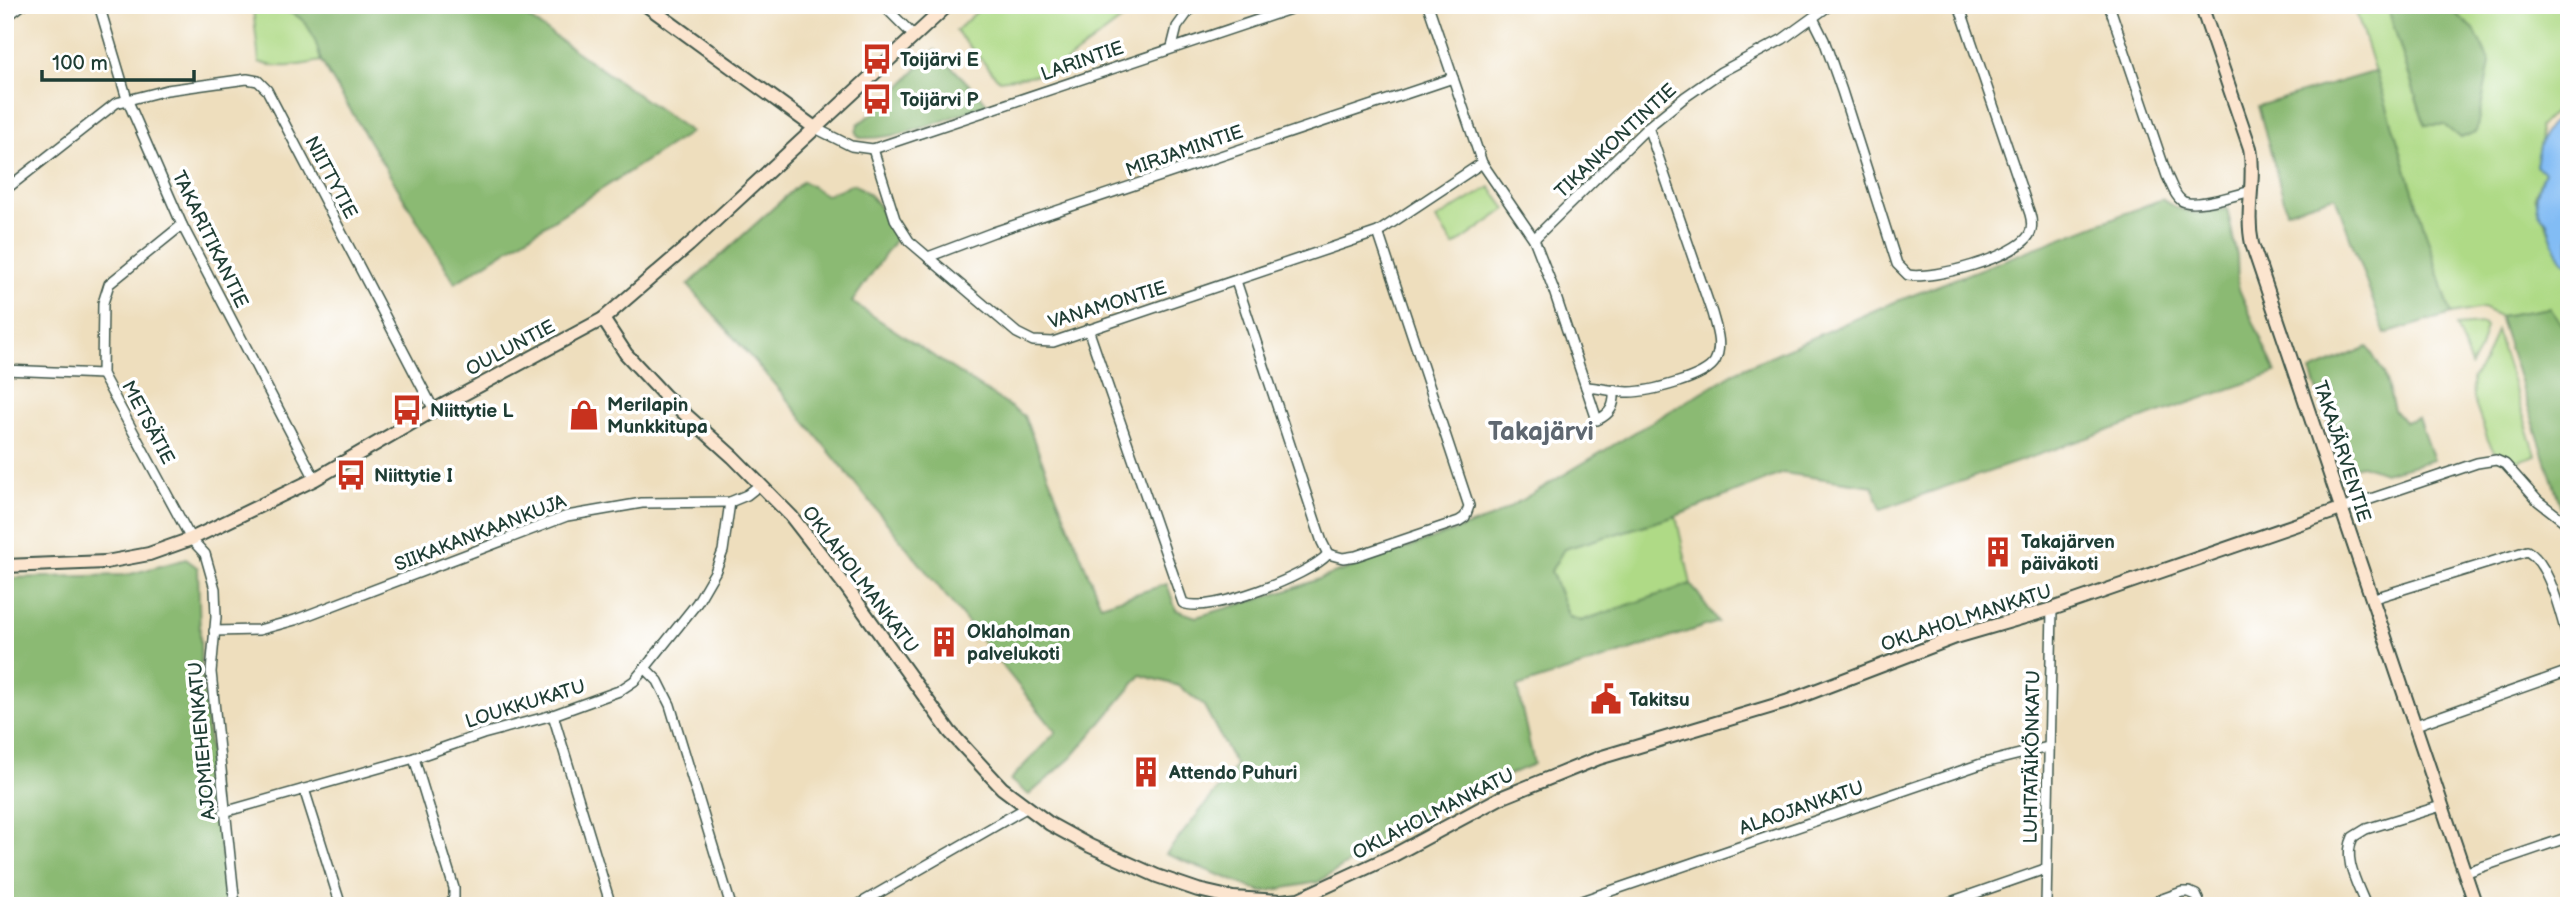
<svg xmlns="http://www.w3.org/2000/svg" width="2574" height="911" font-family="'Balsamiq Sans',sans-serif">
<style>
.green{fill:#afda86;stroke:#678c5d;stroke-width:2}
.forest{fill:#8bba73;stroke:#557c54;stroke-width:2}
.water{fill:#82bcf4;stroke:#507c94;stroke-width:2}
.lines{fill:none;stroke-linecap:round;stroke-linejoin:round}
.street-casing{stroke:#3e5549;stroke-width:12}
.secondary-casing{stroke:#3e5549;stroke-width:16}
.street{stroke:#fff;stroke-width:9}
.secondary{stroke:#fce5cf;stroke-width:12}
.labels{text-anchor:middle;stroke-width:7;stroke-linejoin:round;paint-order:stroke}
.poi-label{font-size:19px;font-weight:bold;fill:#1f3d34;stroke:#fff;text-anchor:start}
.street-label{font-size:19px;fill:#1f3d34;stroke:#fff}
.district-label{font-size:26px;font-weight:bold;fill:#5f6871;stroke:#fff}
</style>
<rect width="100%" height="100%" fill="#fff"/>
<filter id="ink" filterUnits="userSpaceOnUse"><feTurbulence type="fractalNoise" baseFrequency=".0143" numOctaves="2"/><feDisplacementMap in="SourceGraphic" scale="14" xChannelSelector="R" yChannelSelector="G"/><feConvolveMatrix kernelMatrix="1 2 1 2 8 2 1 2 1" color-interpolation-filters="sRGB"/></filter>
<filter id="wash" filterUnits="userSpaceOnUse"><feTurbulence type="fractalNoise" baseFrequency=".00686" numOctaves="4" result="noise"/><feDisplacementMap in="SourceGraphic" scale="28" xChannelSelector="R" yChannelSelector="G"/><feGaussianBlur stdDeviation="1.57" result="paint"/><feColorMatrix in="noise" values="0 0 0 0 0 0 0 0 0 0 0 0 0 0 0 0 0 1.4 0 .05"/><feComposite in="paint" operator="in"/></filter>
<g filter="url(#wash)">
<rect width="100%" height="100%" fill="#eedebd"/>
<g class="green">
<polygon points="984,5 1141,5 1051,73 999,80 956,31"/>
<path d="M2354,5H2387L2425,125L2445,5H2569V96L2539,127L2541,141L2536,166L2544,172L2535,196C2542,212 2556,258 2569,265V335L2550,308L2499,316L2483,308L2451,314Z"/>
<path d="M278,8C314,15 314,28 321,61C300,65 280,70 259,62L253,9Z"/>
<polygon points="1490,187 1506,209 1454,246 1436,219"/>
<polygon points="2483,324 2486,327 2479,352 2471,366 2456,326"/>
<polygon points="2496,330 2536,455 2509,464 2493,450 2488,440 2473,398 2472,378 2484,362"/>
<polygon points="1676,516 1691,584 1581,621 1569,616 1551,571 1563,549"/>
</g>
<g class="forest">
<path d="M229,5H510L691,132L455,283L321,61C307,0 285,13 229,5Z"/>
<polygon points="2387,5 2445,5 2474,29 2490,63 2476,132 2460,138 2444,125 2425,125"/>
<path d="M935,50L988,104C948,118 904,140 860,138L856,133L858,124L878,110Z"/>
<polygon points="2376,71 2451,314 2385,334 2335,196 2287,211 2258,106"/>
<path d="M803,181L826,195L853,184C877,195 885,216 896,239L852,302L1024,416L1101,605L1167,584L1176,610L1196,617L1286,591L1493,517L1739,370L1882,307L2162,199C2187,216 2199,215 2227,208L2237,256L2238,287L2276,373L1881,509L1873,486L1783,473L1676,516L1564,549L1551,571L1569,617L1581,621L1691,584L1718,622L1517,687L1534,764L1447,802L1318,882L1262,892L1166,854L1236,766L1204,706L1179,686L1141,675L1072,757L1029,795L1010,780L1056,732L782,393L688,285Z"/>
<polygon points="2550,308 2569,335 2569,532 2499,316"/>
<polygon points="2368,347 2384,374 2394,410 2404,422 2418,418 2433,460 2384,473 2362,465 2344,469 2311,371"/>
<polygon points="186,559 198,568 201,671 227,906 5,906 5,578 127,575"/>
</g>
<path class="water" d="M2569,110V265C2556,257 2551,235 2546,220C2530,208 2538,188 2544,172L2536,166C2540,138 2545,125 2569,110Z"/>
</g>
<g filter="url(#ink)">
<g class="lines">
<g class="street-casing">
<g id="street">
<polyline points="99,5 127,99 182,225 315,479"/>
<polyline points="883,5 914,36"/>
<path d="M1428,5L1482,163L1534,239L1553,288L1597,420C1611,414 1615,405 1614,390"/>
<path d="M2109,5L2167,176C2171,183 2174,195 2181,200C2191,209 2237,195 2251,191"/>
<polyline points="5,18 22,5"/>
<path d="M1813,18L1824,40L1842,91L1897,264L1908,275C1933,280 2016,257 2029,235C2033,228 2032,221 2030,214L1959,5"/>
<polyline points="1172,47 1177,27 1193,5"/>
<polyline points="815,128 851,146 873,149 1302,5"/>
<polyline points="873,149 895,219 909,241 1017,333 1033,341 1053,342 1378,232 1482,163"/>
<polyline points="5,190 116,103 167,90 247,79 258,81 267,90 434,410"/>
<polyline points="182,225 109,284 103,303 102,374 191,539 205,554 215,589 216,617 211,672 235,906"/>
<polyline points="1534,239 1648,127 1685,97 1721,72 1783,39 1830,5"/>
<polyline points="928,257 994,232 1453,78"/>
<polyline points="1236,281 1322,542 1328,554"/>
<path d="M1088,329L1183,603C1209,614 1309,576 1328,554"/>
<polyline points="5,370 102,374"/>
<path d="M1586,387C1601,388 1615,392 1629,392C1648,392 1706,378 1715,361C1723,345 1716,328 1712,313L1648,127"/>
<polyline points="2341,509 2477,463 2496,460 2505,464 2538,501 2569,525"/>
<polyline points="1328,554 1343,558 1356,556 1459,521 1465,517 1469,506 1378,232"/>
<path d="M2371,599L2527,551C2551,564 2560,616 2569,642"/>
<polyline points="214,631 259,630 295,620 567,516 642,503 730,502 747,495 761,484"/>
<polyline points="645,668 658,681 670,705 731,906"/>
<polyline points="553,715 611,906"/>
<polyline points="2413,726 2569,671"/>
<polyline points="414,758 454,888 454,898 449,906"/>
<polyline points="304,789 341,906"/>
<polyline points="224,812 414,758 483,734 553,715 619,691 634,681 645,668 697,603 715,572 723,551 730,502"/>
<polyline points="2464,873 2569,837"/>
<polyline points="856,906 1026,808"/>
<polyline points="1567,906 1984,763 2048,747"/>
<polyline points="1939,906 2045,869"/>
<polyline points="2046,906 2052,609"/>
<polyline points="2143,906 2182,892 2189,892 2196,895 2201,906"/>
<path d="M2366,906C2358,885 2342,859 2353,837L2366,829L2441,806"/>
</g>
</g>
<g class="secondary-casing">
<g id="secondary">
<polyline points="646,5 815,128"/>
<path d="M2201,5L2250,148C2256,180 2245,211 2252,244L2476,906"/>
<polyline points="603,319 626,354 665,396 733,457 791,516 847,588 950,732 1002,788 1050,824 1090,846 1157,876 1198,890 1233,898 1281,901 1299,899 1392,856 1500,798 1599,758 1786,702 1956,637 2052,609 2341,509"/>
<polyline points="5,566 106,562 149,554 191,539 315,479 434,410 603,319 689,245 948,5"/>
</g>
</g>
<use href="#street" class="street"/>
<use href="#secondary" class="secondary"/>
</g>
</g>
<defs>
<g id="bus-bare" transform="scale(2.415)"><path d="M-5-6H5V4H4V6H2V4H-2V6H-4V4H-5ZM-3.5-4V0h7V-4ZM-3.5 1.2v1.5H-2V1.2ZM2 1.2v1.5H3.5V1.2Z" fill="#c8321e" stroke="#fff" stroke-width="2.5" paint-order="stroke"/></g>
<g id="shop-bare" transform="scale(2.415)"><path d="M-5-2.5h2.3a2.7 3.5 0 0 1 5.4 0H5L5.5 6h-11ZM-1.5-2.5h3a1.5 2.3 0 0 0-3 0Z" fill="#c8321e" stroke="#fff" stroke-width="2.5" paint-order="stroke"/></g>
<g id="building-bare" transform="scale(2.415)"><path d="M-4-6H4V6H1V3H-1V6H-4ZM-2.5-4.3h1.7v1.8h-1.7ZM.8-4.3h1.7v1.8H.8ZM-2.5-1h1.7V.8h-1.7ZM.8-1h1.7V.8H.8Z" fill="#c8321e" stroke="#fff" stroke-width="2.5" paint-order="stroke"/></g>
<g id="civic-bare" transform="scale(2.415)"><path d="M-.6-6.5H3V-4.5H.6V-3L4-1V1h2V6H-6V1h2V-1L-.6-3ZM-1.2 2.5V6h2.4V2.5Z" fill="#c8321e" stroke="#fff" stroke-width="2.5" paint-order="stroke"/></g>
</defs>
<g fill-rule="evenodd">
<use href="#bus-bare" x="877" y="59"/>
<use href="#bus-bare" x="877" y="99"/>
<use href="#bus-bare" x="407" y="410"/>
<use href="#shop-bare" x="584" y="415"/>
<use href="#bus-bare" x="351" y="475"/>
<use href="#building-bare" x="1998" y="552"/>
<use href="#building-bare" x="944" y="642"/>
<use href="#civic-bare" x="1606" y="699"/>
<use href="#building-bare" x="1146" y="772"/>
</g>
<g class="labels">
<g class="poi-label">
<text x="900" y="66">Toijärvi E</text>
<text x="900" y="106">Toijärvi P</text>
<text x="607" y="411">Merilapin<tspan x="607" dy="22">Munkkitupa</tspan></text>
<text x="430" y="417">Niittytie L</text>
<text x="374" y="482">Niittytie I</text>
<text x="2021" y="548">Takajärven<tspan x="2021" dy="22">päiväkoti</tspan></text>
<text x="967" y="638">Oklaholman<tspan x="967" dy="22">palvelukoti</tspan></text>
<text x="1629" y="706">Takitsu</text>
<text x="1169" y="779">Attendo Puhuri</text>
</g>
<g class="street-label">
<text transform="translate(1082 60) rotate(-19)" y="7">LARINTIE</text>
<text transform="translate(1615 140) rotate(-43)" y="7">TIKANKONTINTIE</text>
<text transform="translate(1184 150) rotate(-19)" y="7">MIRJAMINTIE</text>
<text transform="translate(332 177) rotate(62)" y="7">NIITTYTIE</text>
<text transform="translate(211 239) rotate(64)" y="7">TAKARITIKANTIE</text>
<text transform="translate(1107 304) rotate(-17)" y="7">VANAMONTIE</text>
<text transform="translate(510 347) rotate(-28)" y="7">OULUNTIE</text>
<text transform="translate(149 422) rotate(62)" y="7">METSÄTIE</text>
<text transform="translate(2343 451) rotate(72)" y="7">TAKAJÄRVENTIE</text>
<text transform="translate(480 532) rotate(-21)" y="7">SIIKAKANKAANKUJA</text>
<text transform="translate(861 579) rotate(53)" y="7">OKLAHOLMANKATU</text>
<text transform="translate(1966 617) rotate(-18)" y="7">OKLAHOLMANKATU</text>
<text transform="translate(525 703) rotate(-17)" y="7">LOUKKUKATU</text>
<text transform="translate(201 741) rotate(-95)" y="7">AJOMIEHENKATU</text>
<text transform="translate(2031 757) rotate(-89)" y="7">LUHTATÄIKÖNKATU</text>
<text transform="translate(1801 807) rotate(-19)" y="7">ALAOJANKATU</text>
<text transform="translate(1433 813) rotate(-27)" y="7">OKLAHOLMANKATU</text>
</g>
<g class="district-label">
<text x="1541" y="440">Takajärvi</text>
</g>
</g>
<rect width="2574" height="911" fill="none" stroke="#fff" stroke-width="28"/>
<path d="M42 70v10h152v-10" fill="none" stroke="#1f3d34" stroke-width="3.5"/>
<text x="52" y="70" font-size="21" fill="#1f3d34" stroke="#ffffff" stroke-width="5" paint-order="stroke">100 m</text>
</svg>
